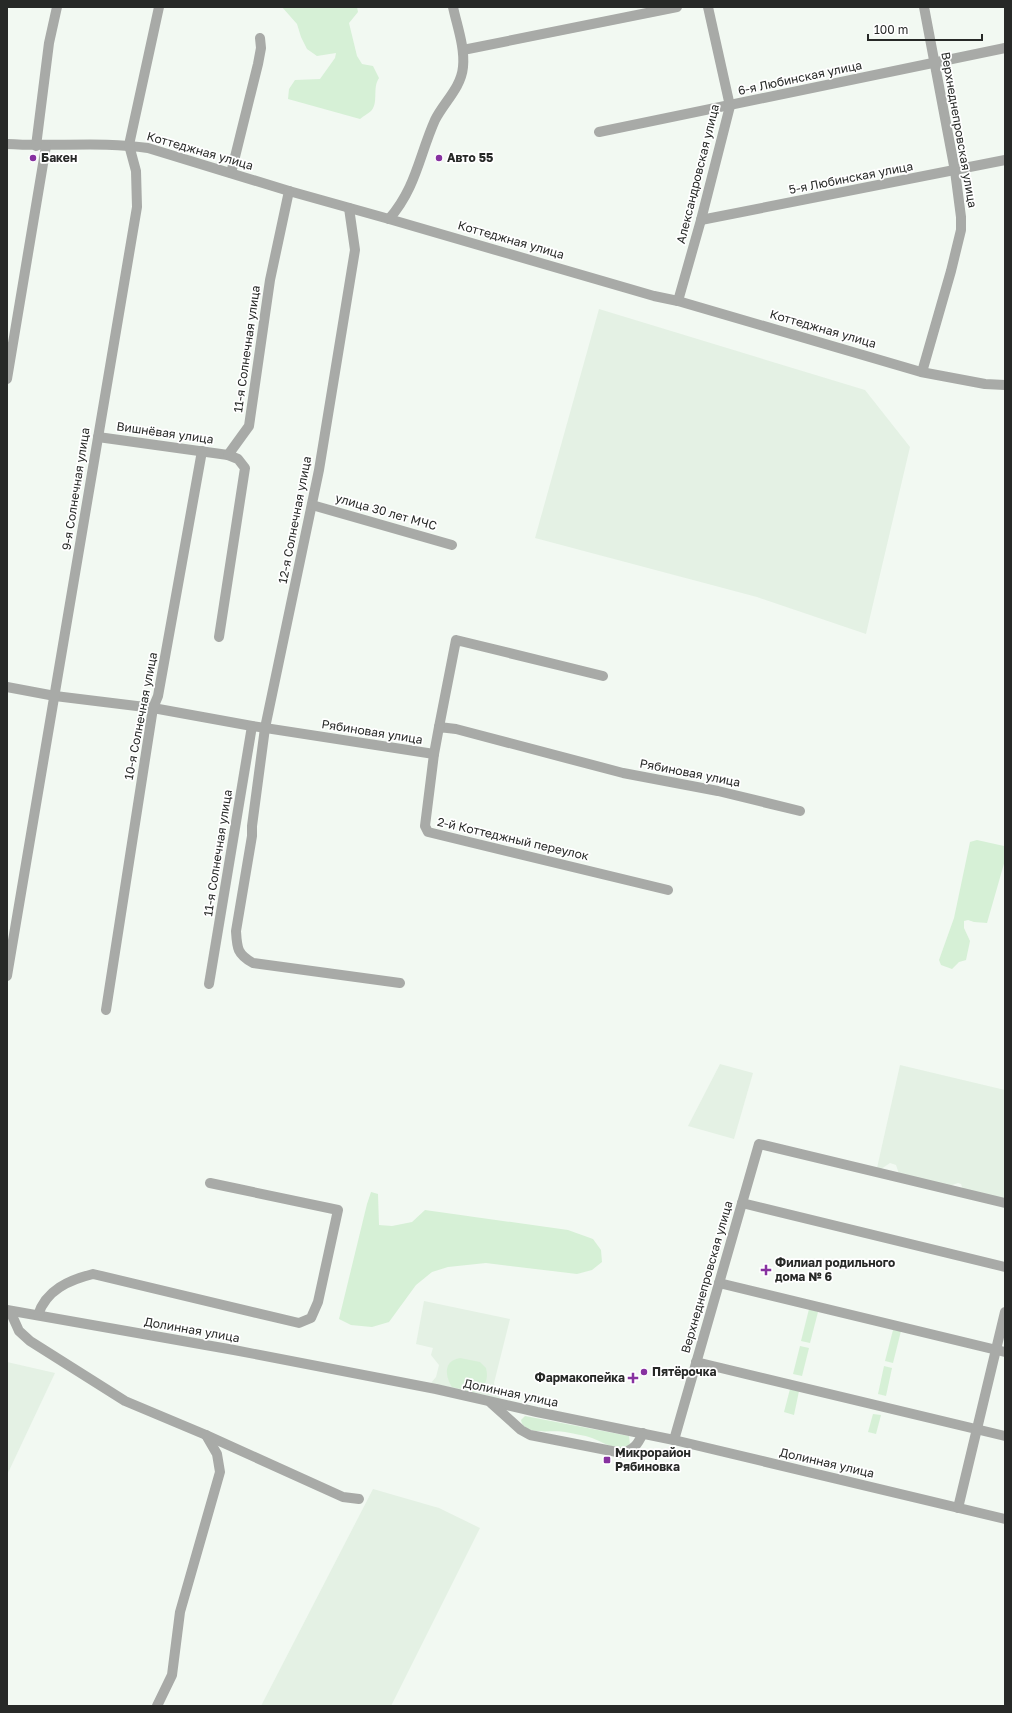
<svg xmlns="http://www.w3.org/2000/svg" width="1012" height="1713" font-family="'Golos Text',sans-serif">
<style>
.built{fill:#e4f1e4}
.green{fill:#d6f0d6}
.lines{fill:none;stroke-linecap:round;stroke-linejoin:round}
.minor{stroke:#a8aaa7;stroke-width:10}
.poi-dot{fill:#8732a0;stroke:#fff;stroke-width:1.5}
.labels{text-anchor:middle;stroke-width:3.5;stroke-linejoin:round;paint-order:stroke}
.street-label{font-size:12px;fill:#272927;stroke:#fff}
.poi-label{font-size:12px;font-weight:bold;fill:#272927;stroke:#fff;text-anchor:start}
</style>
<rect width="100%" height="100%" fill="#f2f9f2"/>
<g class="built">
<polygon points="599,309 865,390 910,447 866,634 757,597 535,538"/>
<polygon points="720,1064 753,1073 734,1139 688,1126"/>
<polygon points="900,1065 1005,1090 1005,1200 963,1189 961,1184 958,1183 949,1186 899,1174 896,1165 890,1163 881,1169 877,1168"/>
<polygon points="424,1301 510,1319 494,1383 497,1393 501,1399 431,1383 436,1377 439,1365 431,1355 433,1348 416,1344"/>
<polygon points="7,1362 55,1373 7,1475"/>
<polygon points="373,1489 439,1508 480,1528 391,1706 261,1706"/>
</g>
<g class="green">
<path d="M282,7H357L358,12L349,23L357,56L362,64L373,66L379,78C372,88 379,103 371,111C368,114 363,116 360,119L288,99L289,89L295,80L320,79L335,58L336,53L317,56L307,49L301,37L297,24Z"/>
<polygon points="977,840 1004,846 1005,860 987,923 974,922 968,920 964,921 964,928 970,941 966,960 959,962 952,969 941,965 939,960 954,918 970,842"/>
<polygon points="371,1192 378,1194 379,1225 392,1226 412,1222 425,1210 568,1230 593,1239 601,1250 602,1262 592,1270 577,1274 486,1263 448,1267 432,1272 416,1285 389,1322 372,1327 351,1325 339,1319 367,1204"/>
<polygon points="809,1309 818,1312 810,1343 801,1341"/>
<polygon points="893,1330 901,1331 893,1363 885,1361"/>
<polygon points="800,1346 809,1348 802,1376 793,1374"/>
<path d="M460,1358L480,1362L486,1368C489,1380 485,1386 475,1392L452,1387C445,1376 443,1361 460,1358Z"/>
<polygon points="884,1366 892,1368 886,1396 878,1394"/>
<polygon points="790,1389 799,1391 794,1415 784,1412"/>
<polygon points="873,1414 881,1415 876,1434 868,1432"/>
<path d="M525,1416L629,1436L630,1445C617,1452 605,1443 592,1438C584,1435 574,1434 565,1432C553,1429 524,1437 521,1420Z"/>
</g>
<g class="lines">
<g class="minor">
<polyline points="463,50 677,7"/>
<polyline points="599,132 1005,48"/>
<path d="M7,144C54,147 102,141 148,148L289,191L389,219L654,296L678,301L921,372L985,384L1005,385"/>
<polyline points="36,146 49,43 57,7"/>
<polyline points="231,173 258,64 261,48 260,38"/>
<path d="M349,208L355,250L319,470L265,728L252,826V836L236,931C237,948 237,954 253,963L400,983"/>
<path d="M389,219C416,188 419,156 435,120C444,102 461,88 463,67C465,47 457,26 453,7"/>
<polyline points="701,220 1005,160"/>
<polyline points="678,301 701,220 730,106 708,7"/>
<polyline points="922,372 951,271 961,230 961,217 955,171 924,7"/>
<polyline points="7,379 46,146"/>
<polyline points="98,437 228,455"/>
<polyline points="312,505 452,545"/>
<polyline points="219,637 245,468 238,459 228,455 249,426 270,280 289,191"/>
<polyline points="7,687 55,696 153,708 252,726 434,754 439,727 456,729 623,773 718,791 800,811"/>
<polyline points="439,727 456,640 603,676"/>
<polyline points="434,754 425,826 428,832 668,890"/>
<polyline points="7,976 137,207 136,171 129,145 159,7"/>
<polyline points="209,984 252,726"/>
<polyline points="106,1010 153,708 158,696 202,451"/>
<polyline points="742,1203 1005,1267"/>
<polyline points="719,1283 1005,1352"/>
<polyline points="7,1310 234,1350 436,1389 537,1412 674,1440 1005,1519"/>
<polyline points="10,1311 19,1331 30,1341 125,1401 206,1435 343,1497 359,1499"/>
<path d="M38,1315C46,1290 69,1280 93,1274L299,1323L311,1318L318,1302L338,1210L210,1183"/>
<polyline points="696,1362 1005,1436"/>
<path d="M491,1403L521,1430L530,1435L622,1453C634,1450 638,1444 643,1433"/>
<polyline points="674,1440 759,1144 1005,1203"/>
<polyline points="958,1508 1005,1312"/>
<polyline points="157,1706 172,1675 180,1612 220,1472 217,1454 206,1435"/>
</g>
</g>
<g class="poi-dot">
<circle cx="33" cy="158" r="4"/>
<circle cx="439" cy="158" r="4"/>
<path d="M764 1264h4v4h4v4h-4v4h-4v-4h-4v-4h4z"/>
<circle cx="644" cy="1372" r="4"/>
<path d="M631 1372h4v4h4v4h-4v4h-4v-4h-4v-4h4z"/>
<rect x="603" y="1456" width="8" height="8" rx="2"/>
</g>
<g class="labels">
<g class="street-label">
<text transform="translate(800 78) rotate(-12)" y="4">6-я Любинская улица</text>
<text transform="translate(959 130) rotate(80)" y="4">Верхнеднепровская улица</text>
<text transform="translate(200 151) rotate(16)" y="4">Коттеджная улица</text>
<text transform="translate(698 174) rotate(-76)" y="4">Александровская улица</text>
<text transform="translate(851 178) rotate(-11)" y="4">5-я Любинская улица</text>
<text transform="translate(511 240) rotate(16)" y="4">Коттеджная улица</text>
<text transform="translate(823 329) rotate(16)" y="4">Коттеджная улица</text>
<text transform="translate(247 349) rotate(-82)" y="4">11-я Солнечная улица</text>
<text transform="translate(165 433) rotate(8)" y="4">Вишнёвая улица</text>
<text transform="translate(76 489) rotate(-81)" y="4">9-я Солнечная улица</text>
<text transform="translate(386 512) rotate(16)" y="4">улица 30 лет МЧС</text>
<text transform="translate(295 520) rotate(-79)" y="4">12-я Солнечная улица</text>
<text transform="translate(141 716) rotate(-79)" y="4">10-я Солнечная улица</text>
<text transform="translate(372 732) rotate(9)" y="4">Рябиновая улица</text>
<text transform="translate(690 773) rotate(11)" y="4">Рябиновая улица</text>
<text transform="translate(513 839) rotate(13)" y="4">2-й Коттеджный переулок</text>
<text transform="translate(218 853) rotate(-81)" y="4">11-я Солнечная улица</text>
<text transform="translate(707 1277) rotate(-74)" y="4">Верхнеднепровская улица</text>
<text transform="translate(192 1330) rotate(10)" y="4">Долинная улица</text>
<text transform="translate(511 1393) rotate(12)" y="4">Долинная улица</text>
<text transform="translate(827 1463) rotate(13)" y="4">Долинная улица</text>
</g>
<g class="poi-label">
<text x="41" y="162">Бакен</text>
<text x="447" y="162">Авто 55</text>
<text x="775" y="1267">Филиал родильного<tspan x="775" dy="14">дома № 6</tspan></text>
<text x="652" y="1376">Пятёрочка</text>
<text x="625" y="1382" text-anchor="end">Фармакопейка</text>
<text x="615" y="1457">Микрорайон<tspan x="615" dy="14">Рябиновка</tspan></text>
</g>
</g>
<rect width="1012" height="1713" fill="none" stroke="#272927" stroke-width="16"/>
<path d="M868 34v6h114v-6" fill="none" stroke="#272927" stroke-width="2"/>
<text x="874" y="34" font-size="12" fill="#272927" stroke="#ffffff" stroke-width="3" paint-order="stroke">100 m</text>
</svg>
